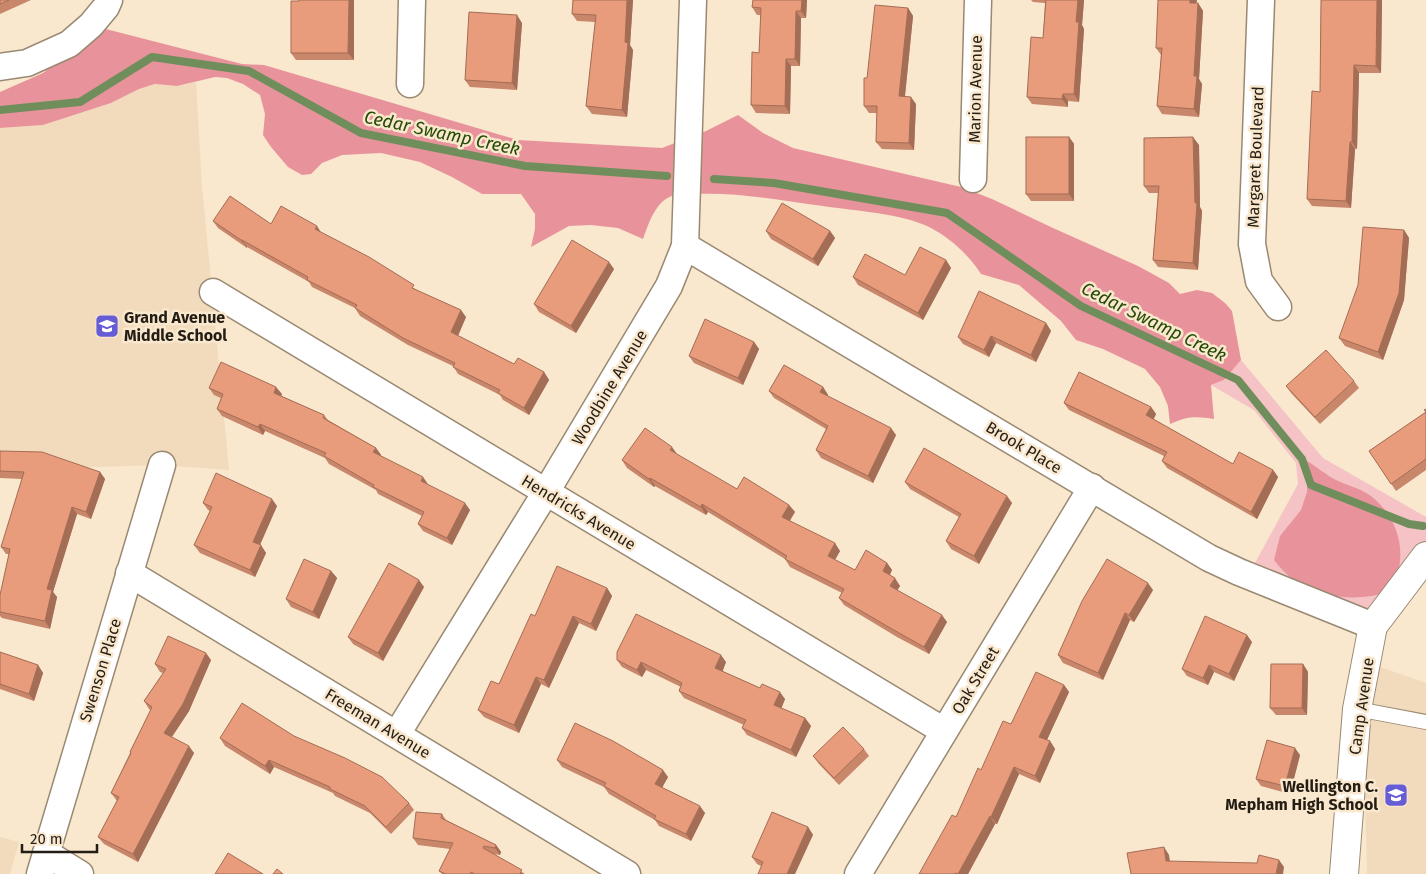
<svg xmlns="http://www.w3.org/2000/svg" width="1426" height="874" font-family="'Fira Sans',sans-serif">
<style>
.built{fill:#f2dbbd}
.green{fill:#f5c2c5}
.forest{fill:#e8939b}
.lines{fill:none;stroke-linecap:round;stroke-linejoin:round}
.stream{stroke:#708e5c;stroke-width:8}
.lane-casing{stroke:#9a8972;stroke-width:16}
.street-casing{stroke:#9a8972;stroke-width:29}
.secondary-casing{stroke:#9a8972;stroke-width:30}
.lane{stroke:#fff;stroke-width:14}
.street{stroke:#fff;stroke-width:26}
.secondary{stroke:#fff;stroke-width:28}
.wall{fill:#c8866a}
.shaded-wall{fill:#a36d56}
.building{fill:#e99c7b;stroke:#a36d56}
.labels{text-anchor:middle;stroke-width:5;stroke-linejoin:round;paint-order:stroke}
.street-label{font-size:16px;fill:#241d14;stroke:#f9e7ce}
.poi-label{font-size:16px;font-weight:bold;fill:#241d14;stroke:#f9e7ce;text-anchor:start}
.water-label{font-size:18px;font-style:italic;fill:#224b03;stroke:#f9e7ce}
</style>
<rect width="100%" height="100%" fill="#f9e7ce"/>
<g class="built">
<polygon points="196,82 202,186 229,470 162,465 0,470 0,128 43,125 111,103 139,89 156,84 177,86"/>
<polygon points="1372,664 1426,683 1426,874 1367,874 1363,716"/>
<polygon points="0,837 19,842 10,874 0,874"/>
</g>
<polygon class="green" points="1241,360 1323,458 1426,517 1426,566 1373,627 1248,576 1298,484 1296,463 1254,410 1211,385 1224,380"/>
<g class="forest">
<path d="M98,27L242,64L264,65L518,140L662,148L706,131L738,115L763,133L793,148L961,187L992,199L1053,228L1138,266L1169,283L1180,294L1197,290L1212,293L1225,303L1232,311L1241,360L1224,380L1211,385L1214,419C1196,416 1187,416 1170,424L1168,406L1160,387L1145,369L1103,349L1076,340L1061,321L1019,285L981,274C969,255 950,238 931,228C902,213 855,211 823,206C780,200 737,192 694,194C688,194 681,194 675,195C656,199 649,223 643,239L618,228L591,225L569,226L531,247L535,229V214L521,194H482L452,177L420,162L381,153L342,155L322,163L311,174L302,175L288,167L271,147L263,135L265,114L260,95L243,84L227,78L215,77L177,86L155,84L139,89L111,103L43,125L0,128V92L43,73L65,56Z"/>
<path d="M1307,461C1317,467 1326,475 1336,480C1346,485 1359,488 1368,494C1394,512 1407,545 1397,575C1395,581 1391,587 1388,592C1362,601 1324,599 1300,584C1290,578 1281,569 1274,560L1280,536L1301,510L1307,492Z"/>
</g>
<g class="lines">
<g class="stream">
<polyline points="0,110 80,102 152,57 249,71 361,133 525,166 667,176"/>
<polyline points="714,179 774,183 947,213 1081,306 1238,380 1302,459 1311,485 1409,524 1423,526"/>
</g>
<g class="lane-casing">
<polyline id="lane" points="1357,709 1426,722"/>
</g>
<g class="street-casing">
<g id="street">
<polyline points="1261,0 1252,244 1259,281 1278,307"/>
<polyline points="0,67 27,63 69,44 91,25 106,7 109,0"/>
<polyline points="410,84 412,0"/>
<polyline points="973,179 978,0"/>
<polyline points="685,246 1209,558 1239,572 1373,626"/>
<polyline points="213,292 944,731"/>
<polyline points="129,573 627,874"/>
<polyline points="397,734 546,492 669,286 685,246 693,0"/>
<polyline points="46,853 80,874"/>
<polyline points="40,874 162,465"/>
<polyline points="858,874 1092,487"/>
</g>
</g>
<g class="secondary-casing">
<polyline id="secondary" points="1344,874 1357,709 1373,626 1426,556"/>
</g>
<use href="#lane" class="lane"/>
<use href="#street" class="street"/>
<use href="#secondary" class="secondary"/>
</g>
<g class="wall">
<polygon points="0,0 31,0 0,14"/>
<polygon points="299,0 354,0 354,60 296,60 291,53"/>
<polygon points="573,0 633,0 630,45 633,50 627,117 592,114 586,106 595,22 577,21 572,14"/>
<polygon points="753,0 807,0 806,18 801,18 800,66 791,66 790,114 756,113 751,105 759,53 761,15 757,15 752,7"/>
<polygon points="1031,0 1084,0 1082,25 1084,29 1079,102 1068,101 1068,107 1032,104 1027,97 1043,38 1045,3 1033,2"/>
<polygon points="1321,0 1382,0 1381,73 1359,73 1357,149 1355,149 1351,208 1312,206 1307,199 1320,92"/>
<polygon points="1197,3 1198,3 1203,11 1199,79 1202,84 1199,117 1162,114 1157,106 1161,55 1156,48"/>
<polygon points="908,8 913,16 905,97 916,104 914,150 882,149 876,142 877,113 869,113 864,106 867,78"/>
<polygon points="522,23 517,90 470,87 465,80"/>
<polygon points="1069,137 1074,144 1074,201 1031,201 1026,194"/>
<polygon points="1199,145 1200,207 1202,211 1198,270 1158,267 1153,260 1158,193 1149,193 1144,186"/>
<polygon points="213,221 271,224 321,233 417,290 466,317 458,336 514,364 544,372 549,380 529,415 503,400 500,395 458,374 453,366 408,345 360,316 355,308 312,287 309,282 247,247 247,248 218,228"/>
<polygon points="1404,230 1409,238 1404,300 1383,360 1345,346 1339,338"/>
<polygon points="766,231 830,231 835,238 818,266 771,239"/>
<polygon points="946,260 951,268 923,320 858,285 853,277 905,275"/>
<polygon points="614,269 576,333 539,312 534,304"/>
<polygon points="1046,323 1051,331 1036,362 996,343 989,357 963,344 958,337"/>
<polygon points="754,342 759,349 743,385 694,363 689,356"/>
<polygon points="1354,381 1359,388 1320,424 1292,394 1286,386"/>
<polygon points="823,387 828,395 827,396 896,435 873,483 821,458 816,450 826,429 774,398 769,391"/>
<polygon points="209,388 282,394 281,396 324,415 328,420 376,448 381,455 381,456 470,510 452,545 423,531 418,524 422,516 378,494 376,490 329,464 325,458 265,431 263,435 222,416 217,409 221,398 214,395"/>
<polygon points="1064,403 1151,407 1156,414 1153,419 1233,464 1273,470 1278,477 1257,519 1167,468 1162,461 1164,456 1069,410"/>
<polygon points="1426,409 1426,470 1396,491 1369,451 1426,412"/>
<polygon points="0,451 100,472 105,479 91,519 77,514 53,592 57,597 50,629 2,618 0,616 0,595 9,554 6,554 1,547 22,479 0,478"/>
<polygon points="622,460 737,489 789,505 795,512 790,521 840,551 835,560 855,570 887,563 892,570 890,575 900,586 897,590 947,622 929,654 897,637 844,605 839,598 842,593 790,567 785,559 708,512 706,515 655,486 654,487 627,468"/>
<polygon points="905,482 1012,503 979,564 951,549 946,541 959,517 910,489"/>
<polygon points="203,503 277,506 260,545 266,553 255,577 200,553 194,545 210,511 208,510"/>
<polygon points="331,571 337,578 319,619 291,607 286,599"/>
<polygon points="424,587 383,661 353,644 348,637"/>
<polygon points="607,588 612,596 596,631 579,623 549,688 541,684 519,733 484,717 478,710 499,684 535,616"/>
<polygon points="1153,590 1134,622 1130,620 1103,680 1063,663 1058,655"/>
<polygon points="1252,642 1234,681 1214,672 1208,685 1187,676 1182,669"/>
<polygon points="0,652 38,665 43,673 34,701 0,689"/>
<polygon points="211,660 189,711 172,737 194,753 138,862 104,844 98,837 117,801 111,793 130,753 130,752 151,710 149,709 144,701 163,673 160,672 155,664"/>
<polygon points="617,660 726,662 722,671 785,699 781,708 805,718 811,726 796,757 747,735 742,728 744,725 684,698 679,691 681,687 646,670 642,677 622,667"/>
<polygon points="1303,664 1308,672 1307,715 1276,715 1270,708"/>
<polygon points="1064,685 1069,692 1047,740 1050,741 1055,749 1040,783 1019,774 997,824 995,824 968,874 919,874 956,817 981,770 1011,724"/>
<polygon points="294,736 409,803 414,810 391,834 370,813 335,796 333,793 274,767 270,774 225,746 220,738"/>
<polygon points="864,749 869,756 839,785 819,764 813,756"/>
<polygon points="1300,755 1290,794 1261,786 1256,779"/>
<polygon points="557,760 668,777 662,788 705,813 691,841 659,826 655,820 609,794 604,787 562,767"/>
<polygon points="442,814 446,820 496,845 501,852 500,855 494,854 525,874 442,874 439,871 450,849 418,845 413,838"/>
<polygon points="808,827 813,835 761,866 757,864 752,857"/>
</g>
<g class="shaded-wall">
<polygon points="349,0 354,0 354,60 348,53"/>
<polygon points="627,0 633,0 630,45 633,50 627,117 622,110"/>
<polygon points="802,0 807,0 806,18 801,11"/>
<polygon points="1078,0 1084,0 1082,25 1084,29 1079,102 1074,94 1076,22"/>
<polygon points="1190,0 1197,0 1195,10 1190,3"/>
<polygon points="1377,0 1382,0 1381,73 1376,66"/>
<polygon points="1198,3 1203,11 1199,79 1202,84 1199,117 1194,109 1194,76"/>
<polygon points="908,8 913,16 904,104 899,96"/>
<polygon points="796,11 801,18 800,66 795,59"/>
<polygon points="517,15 522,23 517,90 512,83"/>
<polygon points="786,59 791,66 790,114 785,106"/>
<polygon points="1354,65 1359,73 1357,149 1352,142"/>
<polygon points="1063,94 1068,101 1068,107 1062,99"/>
<polygon points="911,97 916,104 914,150 909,143"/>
<polygon points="1069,137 1074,144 1074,201 1069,194"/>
<polygon points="1193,137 1199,145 1200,207 1202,211 1198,270 1193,263 1195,203"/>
<polygon points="1350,142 1355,149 1351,208 1346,201"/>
<polygon points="317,226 322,234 315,229"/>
<polygon points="1404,230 1409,238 1404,300 1383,360 1378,352"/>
<polygon points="830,231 835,238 818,266 813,259"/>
<polygon points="241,240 242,240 247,247 247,248"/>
<polygon points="946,260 951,268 923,320 918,313"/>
<polygon points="609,262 614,269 576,333 571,326"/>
<polygon points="461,310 466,317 456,340 451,332"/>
<polygon points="1046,323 1051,331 1036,362 1031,355"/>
<polygon points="991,336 996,343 989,357 984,350"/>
<polygon points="754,342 759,349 743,385 738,378"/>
<polygon points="544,372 549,380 529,415 524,408"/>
<polygon points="276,387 282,394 279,400 274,393"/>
<polygon points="823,387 828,395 825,400 820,392"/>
<polygon points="1151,407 1156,414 1152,423 1146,415"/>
<polygon points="260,424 265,431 263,435 258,427"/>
<polygon points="891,428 896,435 873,483 868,476"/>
<polygon points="672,447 677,454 670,450"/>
<polygon points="376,448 381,455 379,459 373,452"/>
<polygon points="1273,470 1278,477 1257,519 1251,512"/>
<polygon points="100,472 105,479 91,519 86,512"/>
<polygon points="423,477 428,484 421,481"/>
<polygon points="650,478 655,486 654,487 649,479"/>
<polygon points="1007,496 1012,503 979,564 974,556"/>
<polygon points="272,499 277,506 258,549 253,542"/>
<polygon points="465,503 470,510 452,545 447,538"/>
<polygon points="702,504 708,512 706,515 701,507"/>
<polygon points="789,505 795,512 787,524 782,517"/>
<polygon points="72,507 77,514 53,592 57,597 50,629 45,621 47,589"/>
<polygon points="835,543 840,551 833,563 828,556"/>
<polygon points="261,545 266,553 255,577 250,570"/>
<polygon points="887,563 892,570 888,578 883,571"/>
<polygon points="331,571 337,578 319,619 313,612"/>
<polygon points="895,578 900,586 895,594 890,586"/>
<polygon points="419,580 424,587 383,661 378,653"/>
<polygon points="1148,583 1153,590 1134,622 1129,615"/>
<polygon points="607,588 612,596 596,631 591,624"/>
<polygon points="1125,613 1130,620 1103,680 1098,673"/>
<polygon points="942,615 947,622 929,654 924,647"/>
<polygon points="573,616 579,623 549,688 544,680"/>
<polygon points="1247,635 1252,642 1234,681 1229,674"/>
<polygon points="206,653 211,660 189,711 169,741 164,733"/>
<polygon points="721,655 726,662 721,676 715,668"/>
<polygon points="641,662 646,670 642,677 637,670"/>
<polygon points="1303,664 1308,672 1307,715 1302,708"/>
<polygon points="38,665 43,673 34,701 29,694"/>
<polygon points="1209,665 1214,672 1208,685 1203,678"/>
<polygon points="536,677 541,684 519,733 514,725"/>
<polygon points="1064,685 1069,692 1045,744 1039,737"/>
<polygon points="780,692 785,699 780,712 774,705"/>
<polygon points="805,718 811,726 796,757 791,750"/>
<polygon points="1050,741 1055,749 1040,783 1035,776"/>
<polygon points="189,746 194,753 138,862 133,854"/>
<polygon points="1295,748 1300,755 1290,794 1285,786"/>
<polygon points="269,760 274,767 270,774 265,766"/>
<polygon points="1014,767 1019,774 997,824 991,817"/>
<polygon points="663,770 668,777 660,791 655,784"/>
<polygon points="700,806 705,813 691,841 686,834"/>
<polygon points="990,816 995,824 968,874 958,874"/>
<polygon points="808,827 813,835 795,874 787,874"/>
<polygon points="496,845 501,852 500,855 495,848"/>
<polygon points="1164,847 1169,855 1171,868 1166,861"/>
<polygon points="1279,860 1284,867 1283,874 1276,874"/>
</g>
<g class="building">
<polygon points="0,0 9,0 0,4"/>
<polygon points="299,0 349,0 348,53 291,53 291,1 299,1"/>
<polygon points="573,0 627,0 625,42 628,43 622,110 586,106 596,15 572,14"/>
<polygon points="753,0 802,0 801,11 796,11 795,59 786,59 785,106 751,105 752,52 759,53 761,8 752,7"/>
<polygon points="1046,0 1078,0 1076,22 1079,22 1074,94 1063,94 1062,99 1027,97 1031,37 1043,38"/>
<polygon points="1158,0 1190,0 1190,3 1198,3 1194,76 1197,76 1194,109 1157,106 1162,48 1156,48"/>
<polygon points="1321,0 1377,0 1376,66 1354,65 1352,142 1350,142 1346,201 1307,199 1312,91 1320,92"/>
<polygon points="875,5 908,8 899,96 911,97 909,143 876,142 877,106 864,106 864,78 867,78"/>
<polygon points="469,12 517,15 512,83 465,80"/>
<rect x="1026" y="137" width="43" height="57"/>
<polygon points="1193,137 1195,203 1197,203 1193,263 1153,260 1159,186 1144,186 1144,138"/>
<polygon points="230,196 271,224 281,206 317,226 315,229 369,257 414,285 412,288 461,310 451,332 514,364 518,358 544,372 524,408 498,393 500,390 453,367 455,363 403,338 355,308 357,305 307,280 308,277 242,240 241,240 213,221"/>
<polygon points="782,203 830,231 813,259 766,231"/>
<polygon points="1363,227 1404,230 1399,293 1378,352 1339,338 1358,285"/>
<polygon points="572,240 609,262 571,326 534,304"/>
<polygon points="920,247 946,260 918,313 853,277 865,254 905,275"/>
<polygon points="979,291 1046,323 1031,355 991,336 984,350 958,337"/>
<polygon points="705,319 754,342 738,378 689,356"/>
<polygon points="1326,350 1354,381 1315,417 1286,386"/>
<polygon points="221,362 276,387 274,393 324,415 323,418 376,448 373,452 423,477 421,481 465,503 447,538 418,524 424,512 373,487 374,485 324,456 326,453 260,424 258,427 217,409 223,394 209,388"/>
<polygon points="784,365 823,387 820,392 891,428 868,476 816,450 828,426 769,391"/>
<polygon points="1079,372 1151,407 1146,415 1233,464 1239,452 1273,470 1251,512 1162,461 1167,452 1064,403"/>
<polygon points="1426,409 1426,459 1391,484 1369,451 1426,412 1424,410"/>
<polygon points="645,428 672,447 670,450 737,489 744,477 789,505 782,517 835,543 828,556 855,570 866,550 887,563 883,571 895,578 890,586 942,615 924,647 892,629 839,598 844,589 785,559 787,556 702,504 701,507 650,478 649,479 622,460"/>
<polygon points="924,448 1007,496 974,556 946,541 961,514 905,482"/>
<polygon points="0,451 42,452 100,472 86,512 72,507 47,589 52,590 45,621 0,612 0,595 10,549 1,547 24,472 0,471"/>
<polygon points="216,473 272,499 253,542 261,545 250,570 194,545 212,507 203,503"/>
<polygon points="304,559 331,571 313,612 286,599"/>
<polygon points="1107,559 1148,583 1129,615 1125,613 1098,673 1058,655 1082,601"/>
<polygon points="389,563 419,580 378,653 348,637"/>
<polygon points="557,566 607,588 591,624 573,616 544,680 536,677 514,725 478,710 491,681 499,684 531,614 535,616"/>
<polygon points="636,614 721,655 715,668 760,688 762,684 780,692 774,705 805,718 791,750 742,728 746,720 679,691 682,683 641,662 637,670 617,660 617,652"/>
<polygon points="1205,616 1247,635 1229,674 1209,665 1203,678 1182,669"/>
<polygon points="168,636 206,653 183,704 164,733 189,746 133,854 98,837 119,797 111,793 131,753 130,752 152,707 144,701 166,669 155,664"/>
<polygon points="0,652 38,665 29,694 0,684"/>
<polygon points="1271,664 1303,664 1302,708 1270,708"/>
<polygon points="1036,672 1064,685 1039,737 1050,741 1035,776 1014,767 991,817 990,816 958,874 955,873 955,874 919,874 952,815 956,817 978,768 981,770 1003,721 1011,724"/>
<polygon points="242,703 294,736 345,758 382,777 409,803 386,827 365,806 330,789 330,787 269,760 265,766 220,738"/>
<polygon points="575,723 613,741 663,770 655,784 700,806 686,834 654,819 656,816 604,786 606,783 557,760"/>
<polygon points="843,727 864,749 834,778 813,756"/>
<polygon points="1267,740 1295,748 1285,786 1256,779"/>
<polygon points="416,812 442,814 441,818 496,845 495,848 484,846 483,848 522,870 520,873 523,874 475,874 471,872 470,874 446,874 439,871 453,843 413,838"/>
<polygon points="772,812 808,827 787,874 758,874 763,862 752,857"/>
<polygon points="1164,847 1166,861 1257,863 1259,855 1279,860 1276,874 1131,874 1127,853"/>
<polygon points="228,853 263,874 215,874"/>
<polygon points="277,869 283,874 273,874"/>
</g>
<defs>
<g id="school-square" transform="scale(1.25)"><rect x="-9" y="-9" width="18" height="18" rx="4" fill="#665cd5" stroke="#f9e7ce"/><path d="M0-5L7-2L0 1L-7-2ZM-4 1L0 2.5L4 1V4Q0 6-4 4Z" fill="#fff"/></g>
</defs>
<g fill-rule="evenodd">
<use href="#school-square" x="107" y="326"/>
<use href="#school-square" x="1396" y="795"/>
</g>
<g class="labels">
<g class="street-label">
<text transform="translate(975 89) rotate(-89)" y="6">Marion Avenue</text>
<text transform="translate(1255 157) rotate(-88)" y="6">Margaret Boulevard</text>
<text transform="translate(609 387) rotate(-59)" y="6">Woodbine Avenue</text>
<text transform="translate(1024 447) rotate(31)" y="6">Brook Place</text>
<text transform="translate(579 512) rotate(31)" y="6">Hendricks Avenue</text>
<text transform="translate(100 670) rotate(-73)" y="6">Swenson Place</text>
<text transform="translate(975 680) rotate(-59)" y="6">Oak Street</text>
<text transform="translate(1361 706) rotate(-82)" y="6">Camp Avenue</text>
<text transform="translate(378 723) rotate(31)" y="6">Freeman Avenue</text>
</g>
<g class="poi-label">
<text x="124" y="323">Grand Avenue<tspan x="124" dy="18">Middle School</tspan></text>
<text x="1378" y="792" text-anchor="end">Wellington C.<tspan x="1378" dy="18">Mepham High School</tspan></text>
</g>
<g class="water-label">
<text transform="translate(442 133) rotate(12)" y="6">Cedar Swamp Creek</text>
<text transform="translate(1154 322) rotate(26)" y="6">Cedar Swamp Creek</text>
</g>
</g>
<path d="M22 844v8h75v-8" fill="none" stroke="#241d14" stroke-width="2.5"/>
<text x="30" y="844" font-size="15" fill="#241d14" stroke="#f9e7ce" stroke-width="4" paint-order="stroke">20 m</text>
</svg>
